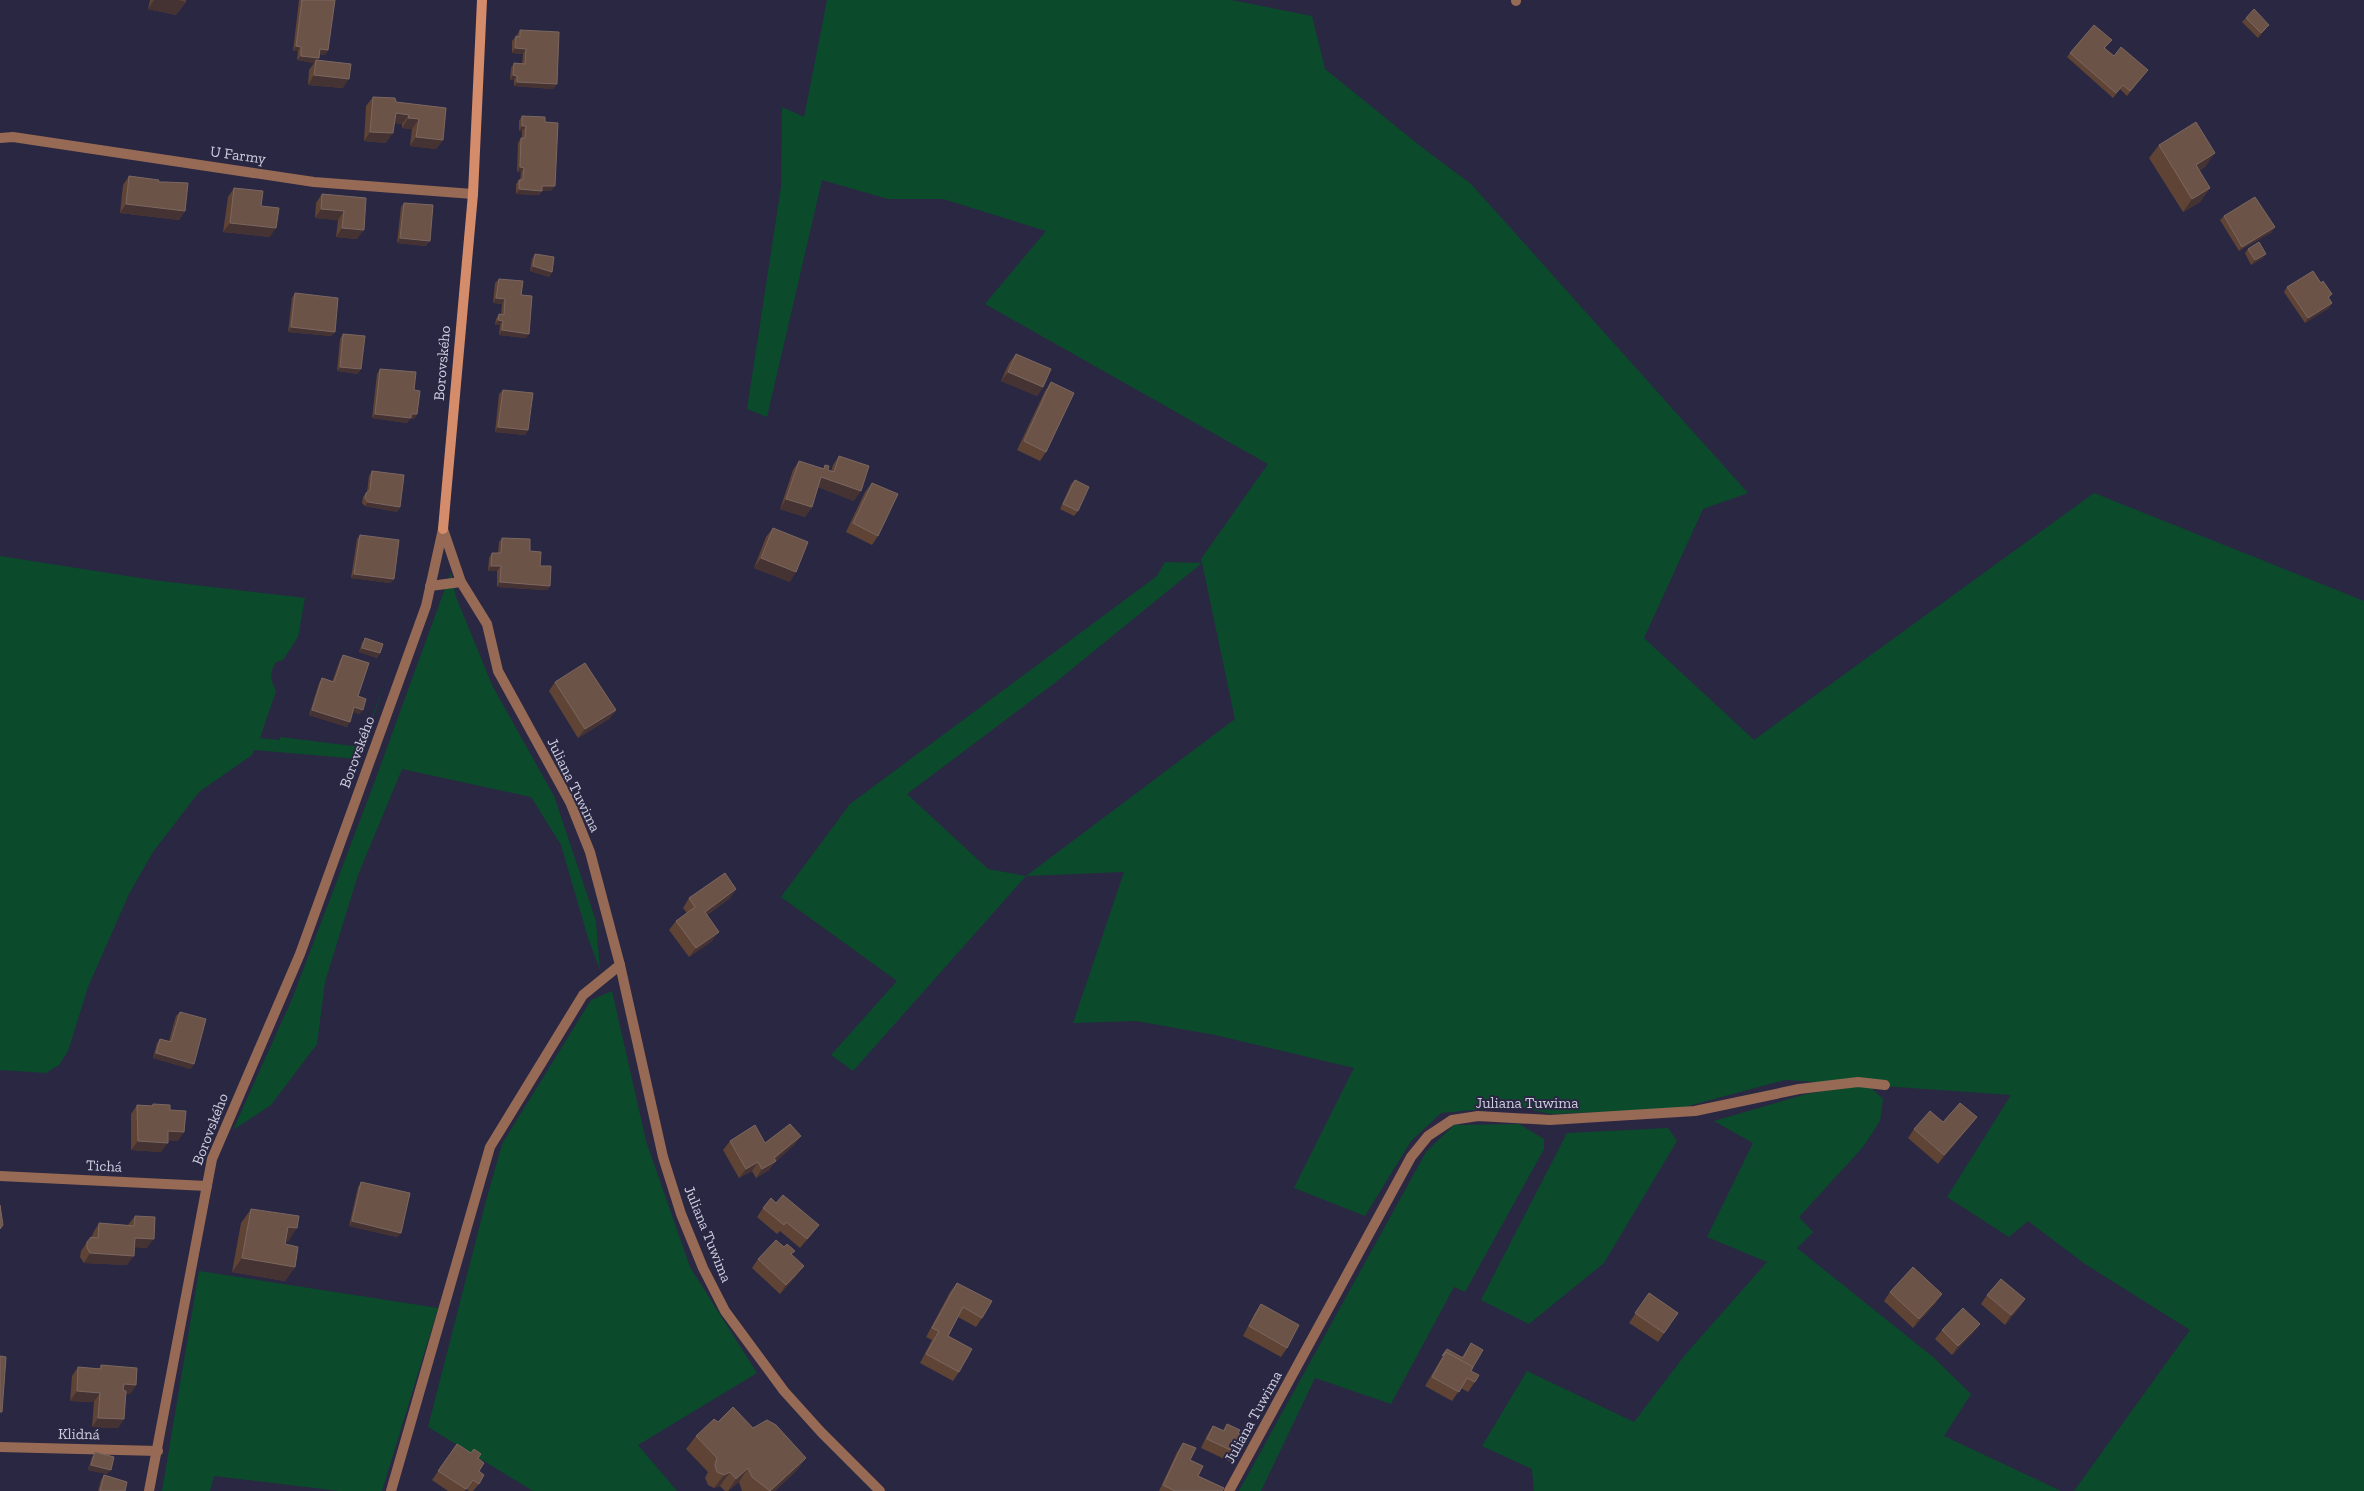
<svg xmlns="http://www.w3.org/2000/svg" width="2364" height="1491" font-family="'Zilla Slab',serif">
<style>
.green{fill:#0b4b2c;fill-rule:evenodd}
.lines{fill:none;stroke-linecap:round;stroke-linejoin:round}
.minor{stroke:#976a55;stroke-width:10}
.tertiary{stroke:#976a55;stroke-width:10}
.secondary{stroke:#d48c6b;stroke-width:10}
.wall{fill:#5f4436}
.shaded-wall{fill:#453233}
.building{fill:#6c5348;stroke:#7b6760}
.labels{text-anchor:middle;stroke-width:4;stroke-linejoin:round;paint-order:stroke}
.street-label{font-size:15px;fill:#d0cfe1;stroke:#292742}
</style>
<rect width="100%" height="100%" fill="#292742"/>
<g class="green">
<path d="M827,0H1231L1312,16L1325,69L1424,149L1471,184L1748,493L1703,509L1644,638L1754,740L2094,493L2364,601V1491H2074L2190,1330L2085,1264L2028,1221L2009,1237L1947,1197L2011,1095L1868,1085L1883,1099L1880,1121L1863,1147L1799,1217L1813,1232L1797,1248L1933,1357L1971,1394L1944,1436L2061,1491H1534L1532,1469L1482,1446L1527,1371L1634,1422L1685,1355L1767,1262L1707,1237L1753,1143L1714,1121L1806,1094L1864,1085L1785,1080L1677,1109L1550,1114L1516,1106L1441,1113L1411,1141L1365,1216L1294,1188L1354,1068L1215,1035L1136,1021L1073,1023L1124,872L1026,876L853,1071L831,1055L897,981L781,897L850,804L1157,576L1165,562L1202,563L1201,559L1268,464L985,304L1046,231L943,199H888L822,180L767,417L747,409L781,187L782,107L804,117ZM1202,563L1235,719L1026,876L988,869L907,794L1056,682Z"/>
<path d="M0,556L153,580L305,598L298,637L283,660L276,662C269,673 270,679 276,691L260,738L280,740V737L361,747L387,676L359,759L254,750L252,755L199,792L153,852L129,894L88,987L68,1051L59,1065L46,1073L0,1070Z"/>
<polygon points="451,572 456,597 492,685 554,796 596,921 600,970 588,938 561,845 531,797 402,769 358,875 325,982 317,1044 271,1105 233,1130 292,999 373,786"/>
<polygon points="612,991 646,1141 690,1267 757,1373 638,1445 677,1491 533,1491 428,1427 487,1197 502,1144 591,1000"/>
<polygon points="1519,1124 1544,1139 1544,1149 1465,1292 1454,1287 1391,1404 1315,1378 1261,1491 1239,1491 1426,1152 1454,1125"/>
<polygon points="1668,1128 1677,1141 1604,1263 1529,1324 1481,1300 1567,1133"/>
<polygon points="199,1271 438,1308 382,1491 339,1491 214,1476 210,1491 162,1491"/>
</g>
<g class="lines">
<g class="minor">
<polyline points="1516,1 1516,0"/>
<polyline points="0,138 13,137 314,182 473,194"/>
<polyline points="430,586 461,582"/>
<polyline points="0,1176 207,1186"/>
<polyline points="0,1447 158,1451"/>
<polyline points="149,1491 212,1159 300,954 426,606 443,529"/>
<polyline points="391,1491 490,1147 583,995 620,965"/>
<polyline points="1229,1491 1411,1157 1428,1136 1452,1120 1478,1116 1550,1120 1695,1111 1799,1089 1858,1082 1885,1085"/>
</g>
<polyline class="tertiary" points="443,529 461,582 487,624 498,671 570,802 590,852 620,965 663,1157 681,1214 703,1268 725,1311 784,1391 821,1432 880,1491"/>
<polyline class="secondary" points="443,529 473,194 482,0"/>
</g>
<g class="wall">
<polygon points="150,0 186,0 186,2 176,15 148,9"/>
<polygon points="299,0 335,0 328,50 325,55 319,54 319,58 317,61 343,88 308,85 309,70 314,63 297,60 298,51 293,51"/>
<polygon points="2246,18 2266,29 2258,38 2242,22"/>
<polygon points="520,30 557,84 553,89 514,86 514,80 510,80 511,68 514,63 522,64 523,54 512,53 512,41 516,36 517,36 517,35"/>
<polygon points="2108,44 2105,48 2114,56 2148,70 2127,96 2120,89 2113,98 2067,57 2070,53"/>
<polygon points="373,97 396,102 446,108 443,140 436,149 410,146 412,129 402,128 402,124 394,123 386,143 364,141 366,106"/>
<polygon points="522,116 545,122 551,191 542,191 539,195 516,194 516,184 519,180 520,180 521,172 517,172 518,143 521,138 522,138 522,131 519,131 519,121"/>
<polygon points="2159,145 2206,166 2199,171 2210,188 2200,202 2183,212 2149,158"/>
<polygon points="129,176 158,182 185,211 179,220 120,213 123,185"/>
<polygon points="234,188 261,206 270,237 223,232 228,197"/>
<polygon points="322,194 366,198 357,239 336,237 338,220 315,218 316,203"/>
<polygon points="404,203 426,246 397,243 401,207"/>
<polygon points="2224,216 2272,232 2239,251 2220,220"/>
<polygon points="2248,249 2263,258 2251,265 2245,253"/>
<polygon points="535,254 552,272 549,277 530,271 532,259"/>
<polygon points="499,279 521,295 526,338 499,335 500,325 495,325 496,319 499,314 501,314 502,304 493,303 495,283"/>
<polygon points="2321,283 2332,294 2329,298 2332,303 2329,308 2305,323 2284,292 2287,287"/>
<polygon points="295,293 335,332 331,336 288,332 292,298"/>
<polygon points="343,334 358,374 337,371 340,339"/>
<polygon points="1016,354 1043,387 1037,396 1001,381 1009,363"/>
<polygon points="380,369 414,390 417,414 414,419 410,418 407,423 372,418 377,374"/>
<polygon points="1051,382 1046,452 1040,461 1017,450 1045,391"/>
<polygon points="503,390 528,430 525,435 495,432 499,394"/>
<polygon points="839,456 854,501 818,487 812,507 805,517 780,509 793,470 799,461 823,469 825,465 828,470 831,471 833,465"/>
<polygon points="372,471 400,507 397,512 365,506 362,503 363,497 367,492 369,476"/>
<polygon points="1075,480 1078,511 1074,516 1060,509 1071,484"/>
<polygon points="872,483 878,536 872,545 846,532 865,492"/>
<polygon points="773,528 790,582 754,568 766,537"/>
<polygon points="360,535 394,579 390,583 351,578 357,539"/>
<polygon points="502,538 530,551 540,566 550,586 547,590 497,587 497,571 488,571 489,558 492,553 498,553 499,542"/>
<polygon points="365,638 380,653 377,658 359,652 362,643"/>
<polygon points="343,655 358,696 360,714 353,712 347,727 309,715 319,683 322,678 332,682 340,660"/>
<polygon points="555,682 616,710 609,719 578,738 549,691"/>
<polygon points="736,889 730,898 707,915 712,941 689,957 669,930 676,921 687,913 683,908 689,898"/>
<polygon points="180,1012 191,1069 153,1058 157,1043 160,1039 169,1041 176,1016"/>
<polygon points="153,1104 170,1110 178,1141 168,1140 161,1152 131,1150 131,1114 137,1105 151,1106"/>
<polygon points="1977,1117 1970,1126 1938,1164 1908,1138 1914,1129 1943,1122"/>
<polygon points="801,1136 794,1145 775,1162 769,1170 756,1178 752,1171 739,1178 723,1150 730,1141 765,1143"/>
<polygon points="361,1182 401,1233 397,1237 349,1226 358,1187"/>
<polygon points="763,1208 812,1234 800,1248 780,1231 777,1234 757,1217"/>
<polygon points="251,1209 288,1242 286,1241 285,1244 295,1267 285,1281 232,1272 241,1223"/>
<polygon points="135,1216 147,1248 135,1247 127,1265 84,1263 80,1257 81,1251 87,1242 92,1237 93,1233 99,1223 128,1225"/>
<polygon points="792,1255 797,1275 780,1294 752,1268 758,1259"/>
<polygon points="957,1283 982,1318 976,1327 958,1317 948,1336 959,1372 953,1381 920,1363 932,1340 926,1337 950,1292"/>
<polygon points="1890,1292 1936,1303 1913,1328 1884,1301"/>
<polygon points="1649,1293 1678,1313 1658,1342 1629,1323"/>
<polygon points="1987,1295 2025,1299 2019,1308 2005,1325 1981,1304"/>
<polygon points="1261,1304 1287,1348 1281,1357 1243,1336 1255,1313"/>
<polygon points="1980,1324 1973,1333 1952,1355 1935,1339 1942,1330"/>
<polygon points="1471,1343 1473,1367 1471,1371 1475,1382 1468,1392 1461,1388 1452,1401 1425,1386 1447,1349 1462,1357"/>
<polygon points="101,1365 136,1385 130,1394 126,1394 124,1419 118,1428 92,1427 94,1402 70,1401 72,1376 78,1367 99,1369"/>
<polygon points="718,1422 753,1428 806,1458 796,1471 775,1491 742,1491 739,1482 728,1491 725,1491 720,1486 714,1488 708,1485 705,1478 708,1472 686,1449 696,1436"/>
<polygon points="1227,1424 1238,1433 1239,1454 1233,1463 1201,1448 1207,1435 1213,1426 1223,1430"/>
<polygon points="1183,1443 1190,1460 1198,1476 1222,1491 1159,1491 1177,1452"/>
<polygon points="457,1444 478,1458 479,1484 473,1491 469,1491 466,1489 465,1491 448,1491 432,1480"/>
<polygon points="95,1452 107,1474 88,1470 92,1457"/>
<polygon points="104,1475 125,1491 98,1491 101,1480"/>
</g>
<g class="shaded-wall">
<polygon points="154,0 178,0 186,2 176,15 148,9"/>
<polygon points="2269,25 2266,29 2258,38 2261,33"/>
<polygon points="296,46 301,47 298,51 293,51"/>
<polygon points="515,48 526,49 523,54 512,53"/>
<polygon points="320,49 328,50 325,55 317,54"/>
<polygon points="301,56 319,58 316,63 316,60 314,63 297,60"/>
<polygon points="314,75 349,79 343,88 308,85"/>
<polygon points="513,75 517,76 514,80 510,80"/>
<polygon points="517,82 557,84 553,89 514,86"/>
<polygon points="396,113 409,115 402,124 389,122"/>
<polygon points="408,118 419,119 412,129 402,128"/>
<polygon points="522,126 526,126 522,131 519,131"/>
<polygon points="370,132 393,133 386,143 364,141"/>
<polygon points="416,137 443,140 436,149 410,146"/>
<polygon points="2215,153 2206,166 2186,179 2196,165"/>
<polygon points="520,167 524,168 521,172 517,172"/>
<polygon points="542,186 555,186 551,191 542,191 539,195 516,194 519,189"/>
<polygon points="2210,188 2200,202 2183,212 2192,199"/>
<polygon points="126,204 185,211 179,220 120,213"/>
<polygon points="321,209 344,211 338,220 315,218"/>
<polygon points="230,223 276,228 270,237 223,232"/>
<polygon points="2275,227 2272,232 2239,251 2242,247"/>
<polygon points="342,228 364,230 357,239 336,237"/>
<polygon points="400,238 430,241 426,246 397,243"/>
<polygon points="2266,254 2263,258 2251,265 2255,260"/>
<polygon points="533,266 552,272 549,277 530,271"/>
<polygon points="496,298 505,299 502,304 493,303"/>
<polygon points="2332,303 2329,308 2305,323 2308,318"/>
<polygon points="498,320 503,321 500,325 495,325"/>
<polygon points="291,327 335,332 331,336 288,332"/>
<polygon points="502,330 529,334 526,338 499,335"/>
<polygon points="340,367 361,369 358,374 337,371"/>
<polygon points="1008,372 1043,387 1037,396 1001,381"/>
<polygon points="375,414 417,414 414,419 410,418 407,423 372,418"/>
<polygon points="498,427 528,430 525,435 495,432"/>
<polygon points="821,477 861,491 854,501 815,486"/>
<polygon points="786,499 812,507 805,517 780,509"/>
<polygon points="368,502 400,507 397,512 365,506"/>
<polygon points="761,558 796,572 790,582 754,568"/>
<polygon points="491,566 501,566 497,571 488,571"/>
<polygon points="354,574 394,579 390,583 351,578"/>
<polygon points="500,582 550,586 547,590 497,587"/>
<polygon points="362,648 380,653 377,658 359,652"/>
<polygon points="354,707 363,710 360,714 351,712"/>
<polygon points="312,710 350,722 347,727 309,715"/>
<polygon points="616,710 609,719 578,738 585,729"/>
<polygon points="736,889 730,898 698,921 705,912"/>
<polygon points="719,932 712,941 689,957 696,948"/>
<polygon points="156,1053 194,1064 191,1069 153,1058"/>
<polygon points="1977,1117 1970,1126 1938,1164 1944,1155"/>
<polygon points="168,1131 184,1132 178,1141 162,1140"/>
<polygon points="801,1136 794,1145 775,1162 769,1170 756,1178 762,1169"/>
<polygon points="138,1141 168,1143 161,1152 131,1150"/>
<polygon points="758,1162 752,1171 739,1178 746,1169"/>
<polygon points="352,1221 401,1233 397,1237 349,1226"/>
<polygon points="819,1225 812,1234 800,1248 807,1239"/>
<polygon points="288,1227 297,1228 288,1242 278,1240"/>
<polygon points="135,1238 154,1239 147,1248 129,1247"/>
<polygon points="90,1253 134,1256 127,1265 84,1263"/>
<polygon points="242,1258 295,1267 285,1281 232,1272"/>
<polygon points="804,1266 797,1275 780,1294 786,1285"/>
<polygon points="1942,1294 1936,1303 1913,1328 1919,1319"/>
<polygon points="2025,1299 2019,1308 2005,1325 2011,1315"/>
<polygon points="1980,1324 1973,1333 1952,1355 1958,1346"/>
<polygon points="124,1384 136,1385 130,1394 117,1393"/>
<polygon points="77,1391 100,1393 94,1402 70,1401"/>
<polygon points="98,1418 124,1419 118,1428 92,1427"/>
<polygon points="806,1458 796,1471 775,1491 770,1491"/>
<polygon points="91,1465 111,1470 107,1474 88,1470"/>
<polygon points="748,1468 739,1482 728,1491 736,1479"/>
<polygon points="730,1472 720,1486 714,1488 724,1475"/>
</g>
<g class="building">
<polygon points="302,0 335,0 328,50 320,49 319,58 301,56 301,47 296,46"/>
<polygon points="2254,9 2269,25 2261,33 2246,18"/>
<polygon points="2094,25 2112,40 2104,48 2114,56 2121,47 2148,70 2130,91 2123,85 2116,93 2070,53"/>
<polygon points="520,30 559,32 557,84 517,82 517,76 513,75 514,63 525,64 526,49 515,48 516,36 520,37"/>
<polygon points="316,60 351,64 349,79 314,75"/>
<polygon points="373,97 395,98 396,102 446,108 443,140 416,137 419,119 408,118 409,115 396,113 393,133 370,132"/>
<polygon points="522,116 545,117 545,122 558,123 555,186 542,186 542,191 519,189 519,180 523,180 524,168 520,167 521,138 525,138 526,126 522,126"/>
<polygon points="2196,122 2215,153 2196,165 2210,188 2192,199 2159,145"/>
<polygon points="129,176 159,180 158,182 165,182 188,183 185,211 126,204"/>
<polygon points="234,188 263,191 261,206 279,208 276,228 230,223"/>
<polygon points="322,194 366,198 364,230 342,228 344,211 321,209"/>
<polygon points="2255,197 2275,227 2242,247 2224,216"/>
<polygon points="404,203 433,205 430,241 400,238"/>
<polygon points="2259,242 2266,254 2255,260 2248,249"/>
<polygon points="535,254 554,257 552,272 533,266"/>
<polygon points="2313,271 2321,283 2323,281 2332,294 2328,297 2332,303 2308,318 2287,287"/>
<polygon points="499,279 523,281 521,295 532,296 529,334 502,330 503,321 498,320 499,314 504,315 505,299 496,298"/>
<polygon points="295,293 338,298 335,332 291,327"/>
<polygon points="343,334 365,336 361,369 340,367"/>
<polygon points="1016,354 1051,369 1043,387 1008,372"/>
<polygon points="380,369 416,372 414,390 420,391 417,414 411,414 411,418 375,414"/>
<polygon points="1051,382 1074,393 1046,452 1024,441"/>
<polygon points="503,390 533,393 528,430 498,427"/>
<polygon points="839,456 869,466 861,491 821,477 812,507 786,499 799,461 824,469 825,465 829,466 828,470 834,472"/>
<polygon points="372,471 404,475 400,507 368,502 365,498 366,493 370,490"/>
<polygon points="1075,480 1089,487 1078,511 1063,504"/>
<polygon points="872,483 898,494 878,536 853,523"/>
<polygon points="773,528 808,542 796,572 761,558"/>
<polygon points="360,535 399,540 394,579 354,574"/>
<polygon points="502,538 530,539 530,551 541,552 540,566 551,566 550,586 500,582 501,566 491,566 492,553 501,553"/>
<polygon points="365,638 383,644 380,653 362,648"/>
<polygon points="343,655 369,663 358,696 366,699 363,710 354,707 350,722 312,710 322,678 334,682"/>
<polygon points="585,663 616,710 585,729 555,682"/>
<polygon points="725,873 736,889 705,912 719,932 696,948 676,921 695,907 689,898"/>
<polygon points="180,1012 206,1019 194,1064 156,1053 160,1039 171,1042"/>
<polygon points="1960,1103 1977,1117 1944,1155 1914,1129 1930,1111 1943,1122"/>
<polygon points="153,1104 170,1105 170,1110 186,1111 184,1132 168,1131 168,1143 138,1141 137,1105 153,1106"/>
<polygon points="790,1124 801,1136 774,1158 776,1161 762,1169 758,1162 746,1169 730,1141 755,1125 765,1143"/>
<polygon points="361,1182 410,1193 401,1233 352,1221"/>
<polygon points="783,1195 819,1225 807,1239 786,1222 784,1225 763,1208 771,1198 776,1203"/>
<polygon points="0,1205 3,1225 0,1229"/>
<polygon points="251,1209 299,1216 297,1228 288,1227 285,1244 298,1247 295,1267 242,1258"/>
<polygon points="135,1216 155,1217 154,1239 135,1238 134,1256 90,1253 87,1248 87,1242 91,1237 98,1238 99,1223 134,1226"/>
<polygon points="776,1240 784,1247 787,1244 795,1251 791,1254 804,1266 786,1285 758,1259"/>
<polygon points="1913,1267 1942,1294 1919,1319 1890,1292"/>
<polygon points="2001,1279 2025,1299 2011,1315 1987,1295"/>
<polygon points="957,1283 992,1301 982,1318 963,1307 948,1336 972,1349 959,1372 926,1354 939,1331 932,1328"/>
<polygon points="1649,1293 1678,1313 1664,1333 1635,1313"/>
<polygon points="1261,1304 1299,1325 1287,1348 1249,1326"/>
<polygon points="1963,1308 1980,1324 1958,1346 1942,1330"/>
<polygon points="1471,1343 1483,1350 1473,1367 1446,1352 1442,1356 1447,1349 1463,1358"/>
<polygon points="1446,1352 1473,1367 1471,1371 1479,1375 1475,1382 1467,1378 1459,1392 1432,1377"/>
<polygon points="0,1356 6,1357 2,1412 0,1412"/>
<polygon points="101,1365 137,1368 136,1385 124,1384 123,1390 126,1391 124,1419 98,1418 100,1393 77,1391 78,1367 101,1369"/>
<polygon points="733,1407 753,1428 767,1420 776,1425 806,1458 770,1491 752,1477 748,1468 736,1479 730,1472 724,1475 717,1472 715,1465 717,1458 696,1436 714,1419 718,1422"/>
<polygon points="1227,1424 1240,1430 1238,1433 1247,1437 1239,1454 1207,1439 1213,1426 1224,1431"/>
<polygon points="1183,1443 1196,1448 1190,1460 1203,1466 1198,1476 1224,1488 1222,1491 1175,1491 1163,1485"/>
<polygon points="457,1444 471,1453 474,1449 481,1454 478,1458 484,1463 479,1471 484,1475 479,1484 473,1480 466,1489 438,1471"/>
<polygon points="95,1452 114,1457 111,1470 91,1465"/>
<polygon points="104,1475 127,1482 125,1491 100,1491"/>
</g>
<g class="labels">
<g class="street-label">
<text transform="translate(238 155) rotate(8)" y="5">U Farmy</text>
<text transform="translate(442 363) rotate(-85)" y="5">Borovského</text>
<text transform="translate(357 752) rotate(-70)" y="5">Borovského</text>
<text transform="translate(574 785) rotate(64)" y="5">Juliana Tuwima</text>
<text x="1527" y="1108">Juliana Tuwima</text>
<text transform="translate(210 1129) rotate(-69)" y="5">Borovského</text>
<text transform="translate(104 1166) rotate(3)" y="5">Tichá</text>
<text transform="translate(708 1234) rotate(68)" y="5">Juliana Tuwima</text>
<text transform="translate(1253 1417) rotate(-61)" y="5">Juliana Tuwima</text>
<text transform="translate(79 1434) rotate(1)" y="5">Klidná</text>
</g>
</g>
</svg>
